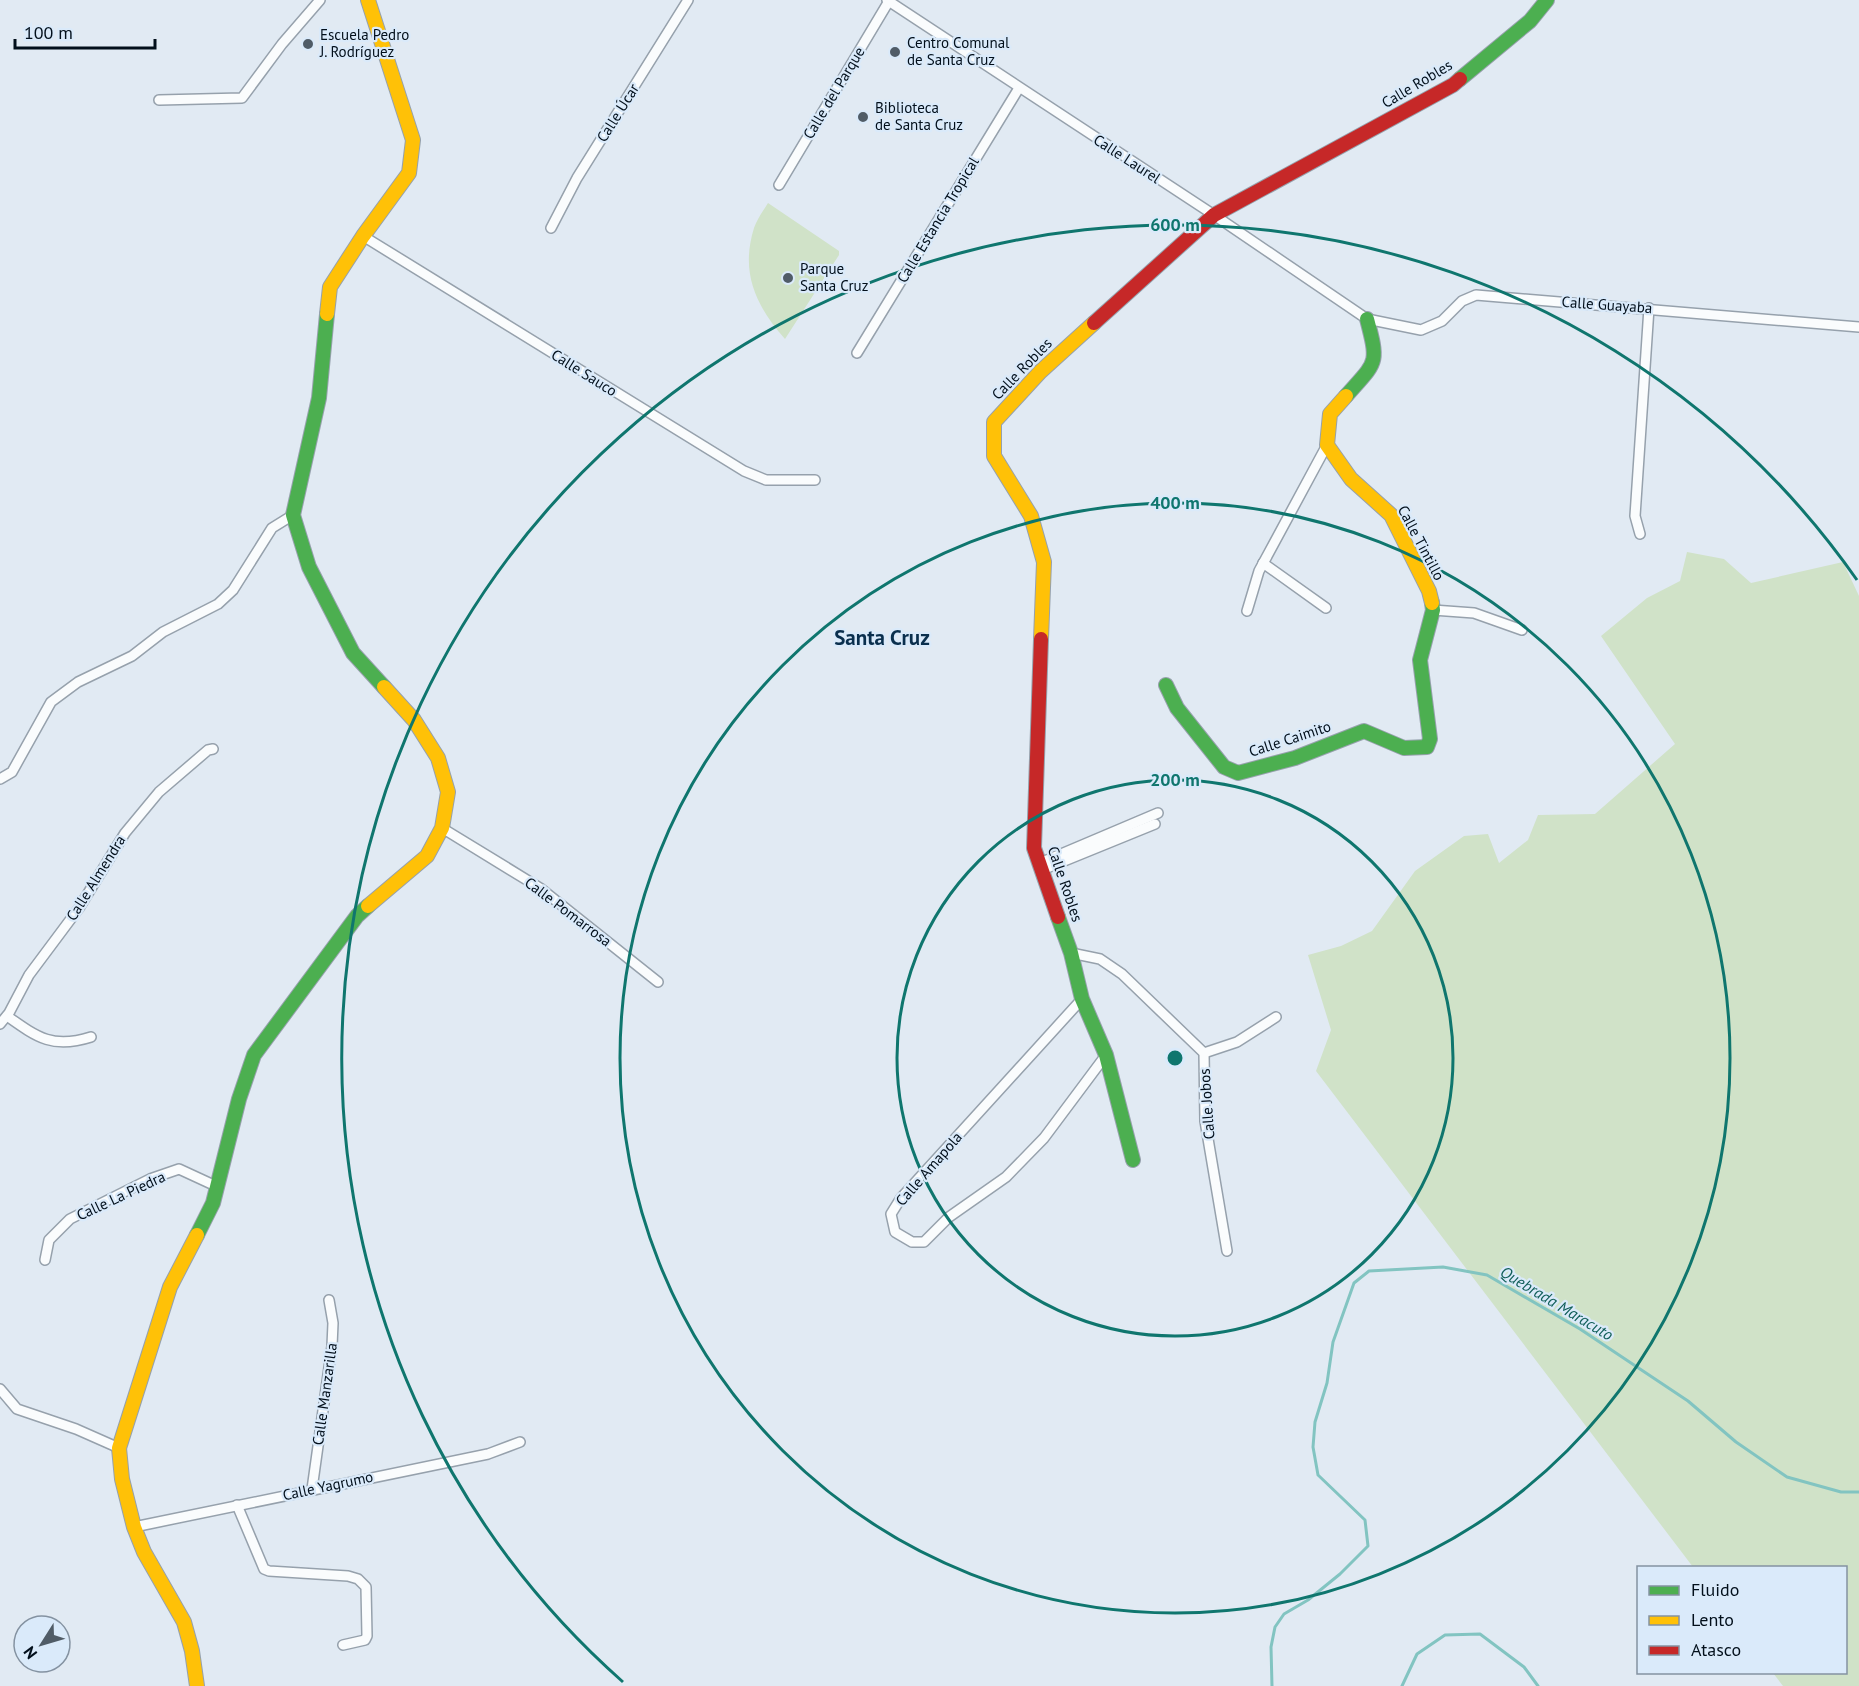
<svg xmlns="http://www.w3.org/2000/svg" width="1859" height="1686" font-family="'PT Sans',sans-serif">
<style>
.green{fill:#d0e2c8}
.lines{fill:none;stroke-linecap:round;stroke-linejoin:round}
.stream{stroke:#82c4c1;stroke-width:3}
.street-casing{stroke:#96a1ac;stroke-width:12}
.fast-casing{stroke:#96a1ac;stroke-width:16}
.slow-casing{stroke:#96a1ac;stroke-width:16}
.jam-casing{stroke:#96a1ac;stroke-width:16}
.street{stroke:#fafcfd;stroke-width:9}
.fast{stroke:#4caf50;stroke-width:14}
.slow{stroke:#ffc107;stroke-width:14}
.jam{stroke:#c62828;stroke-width:14}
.ring{fill:none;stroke:#0f766e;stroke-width:3}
.poi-dot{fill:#505c67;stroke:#daeafa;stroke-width:2}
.labels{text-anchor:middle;stroke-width:4.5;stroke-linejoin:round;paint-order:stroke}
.poi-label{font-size:15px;fill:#020f1b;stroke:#daeafa;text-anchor:start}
.street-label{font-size:15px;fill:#020f1b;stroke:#daeafa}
.water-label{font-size:16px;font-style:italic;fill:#115f59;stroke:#daeafa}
.district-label{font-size:21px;font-weight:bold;fill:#0a2f4d;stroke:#daeafa}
.centre{fill:#0f766e;stroke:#daeafa;stroke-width:3}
.ring-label{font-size:18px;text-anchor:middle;font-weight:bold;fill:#0f766e;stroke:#daeafa;stroke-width:4.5;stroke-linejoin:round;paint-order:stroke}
</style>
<rect width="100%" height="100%" fill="#e1eaf3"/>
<g class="green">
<path d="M768,203L839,251V255L785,339C756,306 740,273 754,228C757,219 763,211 768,203Z"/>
<polygon points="1687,552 1724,559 1751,583 1843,562 1859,596 1859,1686 1783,1686 1773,1673 1846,1672 1846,1568 1693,1567 1316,1071 1331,1030 1308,955 1341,946 1372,931 1415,871 1464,836 1488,834 1499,863 1528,840 1538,815 1595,814 1675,744 1601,636 1647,598 1680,581"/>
</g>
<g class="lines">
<g class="stream">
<polyline points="1272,1686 1271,1647 1275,1627 1284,1614 1308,1600 1340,1574 1368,1546 1365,1520 1318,1475 1313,1447 1315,1422 1327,1383 1333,1342 1354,1283 1369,1271 1443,1267 1487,1275 1580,1329 1688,1401 1736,1442 1787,1477 1841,1492 1859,1492"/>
<polyline points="1402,1686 1417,1654 1445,1635 1480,1634 1524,1667 1538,1686"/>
</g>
<g class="street-casing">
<g id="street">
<polyline points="887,0 1214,215 1367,319 1421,330 1442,321 1462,301 1476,295 1859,327"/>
<polyline points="159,100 242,98 282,44 320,0"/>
<polyline points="779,185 889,1"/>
<polyline points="551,228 577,178 688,0"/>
<polyline points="363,236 744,471 766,480 815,480"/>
<polyline points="857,353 1019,88"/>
<polyline points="1640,534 1635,516 1649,308"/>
<polyline points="1263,563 1326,608"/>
<polyline points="1433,610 1474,613 1522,630"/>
<polyline points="1247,611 1259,571 1327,445"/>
<polyline points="0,779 12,772 51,702 78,682 132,656 163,632 218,604 233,590 272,528 293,515"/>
<polyline points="442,828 540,888 658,982"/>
<polyline points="1040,863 1158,813"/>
<polyline points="1042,870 1155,824"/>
<polyline points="1071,953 1100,959 1122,974 1204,1053 1205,1121 1227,1251"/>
<polyline points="1082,999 901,1198 891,1214 895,1232 912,1242 924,1242 949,1217 1006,1177 1044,1138 1106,1055"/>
<path d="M7,1016C38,1038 53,1049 91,1037"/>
<polyline points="0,1024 9,1013 29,975 79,908 125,833 159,792 208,750 213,749"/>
<polyline points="1204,1053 1237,1042 1276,1017"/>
<polyline points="45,1260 49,1240 70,1219 150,1179 179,1169 218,1187"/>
<polyline points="0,1389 17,1409 76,1429 119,1448"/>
<polyline points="312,1489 332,1346 333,1323 329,1300"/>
<polyline points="237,1505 264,1569 269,1571 348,1576 358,1579 366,1587 367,1636 365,1640 343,1645"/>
<polyline points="134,1527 488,1454 520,1442"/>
</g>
</g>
<g class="fast-casing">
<g id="fast">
<polyline points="1460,79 1530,21 1547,0"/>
<polyline points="327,314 319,398 293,515 309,567 353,653 384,687"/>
<path d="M1346,396C1377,361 1379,365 1367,319"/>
<polyline points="1166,685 1177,708 1224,767 1238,773 1295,758 1364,731 1404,748 1427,747 1430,739 1420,660 1433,610 1432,603"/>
<polyline points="1058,917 1071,953 1082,999 1106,1055 1133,1160"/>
<polyline points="197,1235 213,1203 239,1099 254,1055 357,916 368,906"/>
</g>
</g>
<g class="slow-casing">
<g id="slow">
<polyline points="327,314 330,287 363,236 409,173 413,140 368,0"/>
<polyline points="1346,396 1330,414 1327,445 1351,479 1391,515 1429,591 1432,603"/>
<polyline points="1041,639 1044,562 1031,516 994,456 994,422 1040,372 1094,323"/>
<polyline points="368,906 427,856 442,828 448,792 438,758 414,720 384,687"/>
<polyline points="197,1235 170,1287 119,1448 122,1479 134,1527 144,1552 184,1622 192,1651 197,1686"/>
</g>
</g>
<g class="jam-casing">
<g id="jam">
<polyline points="1094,323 1214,215 1453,85 1460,79"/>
<polyline points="1041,639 1034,848 1058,917"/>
</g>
</g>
<use href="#street" class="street"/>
<use href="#fast" class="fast"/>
<use href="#slow" class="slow"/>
<use href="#jam" class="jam"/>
</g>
<g class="ring">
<circle cx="1175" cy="1058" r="278"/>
<circle cx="1175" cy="1058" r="555"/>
<path d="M623 1682A833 833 0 1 1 1857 580"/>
</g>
<g class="poi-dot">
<circle cx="308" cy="44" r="6"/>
<circle cx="895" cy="52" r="6"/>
<circle cx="863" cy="117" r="6"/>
<circle cx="788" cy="278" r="6"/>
</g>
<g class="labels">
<g class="poi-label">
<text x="320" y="40">Escuela Pedro<tspan x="320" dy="17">J. Rodríguez</tspan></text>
<text x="907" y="48">Centro Comunal<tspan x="907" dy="17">de Santa Cruz</tspan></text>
<text x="875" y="113">Biblioteca<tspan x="875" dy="17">de Santa Cruz</tspan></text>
<text x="800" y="274">Parque<tspan x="800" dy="17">Santa Cruz</tspan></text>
</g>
<g class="street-label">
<text transform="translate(1417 84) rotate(-31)" y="5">Calle Robles</text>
<text transform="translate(834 93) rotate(-59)" y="5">Calle del Parque</text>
<text transform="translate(618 113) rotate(-58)" y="5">Calle Úcar</text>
<text transform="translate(1127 159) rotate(33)" y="5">Calle Laurel</text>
<text transform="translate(938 220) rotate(-59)" y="5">Calle Estancia Tropical</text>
<text transform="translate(1607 305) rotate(4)" y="5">Calle Guayaba</text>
<text transform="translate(1022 369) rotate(-46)" y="5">Calle Robles</text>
<text transform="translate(584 373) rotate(32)" y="5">Calle Sauco</text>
<text transform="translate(1421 543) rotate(62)" y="5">Calle Tintillo</text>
<text transform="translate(1290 739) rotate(-18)" y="5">Calle Caimito</text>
<text transform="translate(96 878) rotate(-58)" y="5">Calle Almendra</text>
<text transform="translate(1065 884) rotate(71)" y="5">Calle Robles</text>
<text transform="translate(568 912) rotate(37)" y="5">Calle Pomarrosa</text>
<text transform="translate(1207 1104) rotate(-94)" y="5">Calle Jobos</text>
<text transform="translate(929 1169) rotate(-49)" y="5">Calle Amapola</text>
<text transform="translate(121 1196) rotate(-25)" y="5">Calle La Piedra</text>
<text transform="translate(325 1394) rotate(-82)" y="5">Calle Manzarilla</text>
<text transform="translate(328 1486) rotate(-12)" y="5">Calle Yagrumo</text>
</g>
<g class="water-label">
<text transform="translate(1557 1303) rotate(31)" y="6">Quebrada Maracuto</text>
</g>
<g class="district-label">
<text x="882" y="645">Santa Cruz</text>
</g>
</g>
<circle cx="1175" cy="1058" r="9" class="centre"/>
<g class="ring-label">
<text x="1175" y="231">600 m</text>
<text x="1175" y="509">400 m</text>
<text x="1175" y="786">200 m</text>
</g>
<rect x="1637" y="1566" width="210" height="108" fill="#daeafa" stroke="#8492a1" stroke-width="1.5"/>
<rect x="1649" y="1586" width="30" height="9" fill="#4caf50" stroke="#8492a1" stroke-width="1.5"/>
<text x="1691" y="1596" font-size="18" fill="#020f1b">Fluido</text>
<rect x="1649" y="1616" width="30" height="9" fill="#ffc107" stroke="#8492a1" stroke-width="1.5"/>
<text x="1691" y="1626" font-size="18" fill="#020f1b">Lento</text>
<rect x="1649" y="1646" width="30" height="9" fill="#c62828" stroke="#8492a1" stroke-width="1.5"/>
<text x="1691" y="1656" font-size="18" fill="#020f1b">Atasco</text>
<g transform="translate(42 1644) rotate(233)"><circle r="28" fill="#daeafa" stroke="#8492a1" stroke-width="1.5"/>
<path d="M0-4.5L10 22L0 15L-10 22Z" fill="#505c67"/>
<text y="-9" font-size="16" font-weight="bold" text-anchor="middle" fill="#020f1b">N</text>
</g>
<path d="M15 39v9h140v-9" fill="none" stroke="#020f1b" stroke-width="3"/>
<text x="24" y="39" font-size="18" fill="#020f1b" stroke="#daeafa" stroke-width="4.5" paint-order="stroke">100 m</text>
</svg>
